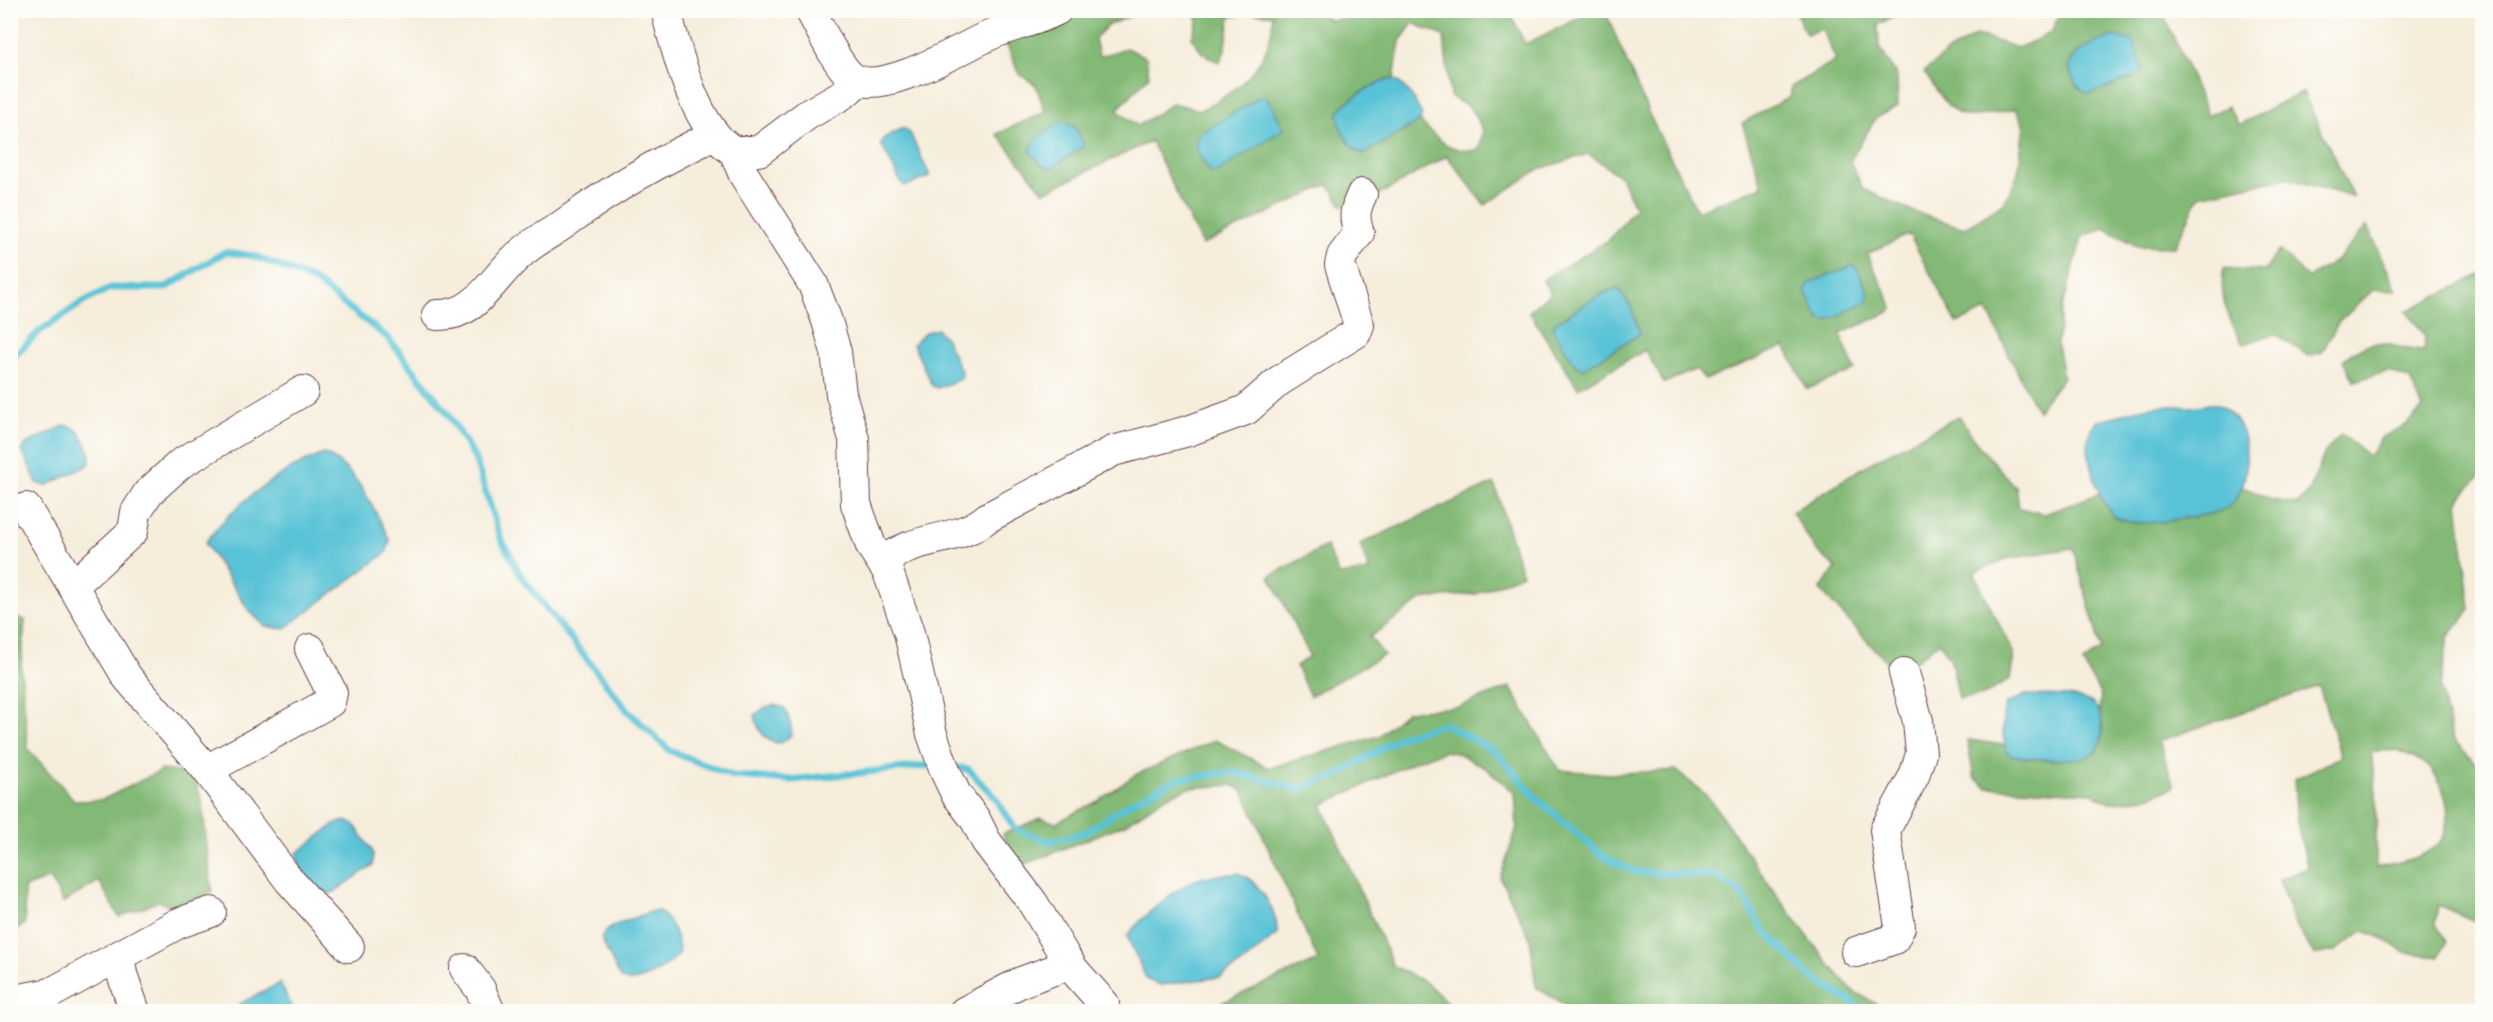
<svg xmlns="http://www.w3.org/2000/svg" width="2493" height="1022" font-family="'Playpen Sans',sans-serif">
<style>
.forest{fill:#83b976;stroke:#666c50;stroke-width:1.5;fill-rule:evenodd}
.water{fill:#59c2d6;stroke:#527080;stroke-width:1.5}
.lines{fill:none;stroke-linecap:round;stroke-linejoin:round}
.stream{stroke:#59c2d6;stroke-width:7}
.minor-casing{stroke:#643e45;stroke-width:32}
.minor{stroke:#fff;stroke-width:30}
</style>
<rect width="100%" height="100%" fill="#fdfcf7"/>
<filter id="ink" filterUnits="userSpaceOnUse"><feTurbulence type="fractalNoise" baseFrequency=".0167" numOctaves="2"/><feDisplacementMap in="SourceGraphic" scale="12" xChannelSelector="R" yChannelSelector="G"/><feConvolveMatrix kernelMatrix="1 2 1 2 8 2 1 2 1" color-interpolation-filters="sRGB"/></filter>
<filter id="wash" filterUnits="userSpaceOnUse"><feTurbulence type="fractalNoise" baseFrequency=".008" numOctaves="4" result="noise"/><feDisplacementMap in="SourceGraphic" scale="24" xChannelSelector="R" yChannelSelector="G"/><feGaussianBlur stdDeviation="1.35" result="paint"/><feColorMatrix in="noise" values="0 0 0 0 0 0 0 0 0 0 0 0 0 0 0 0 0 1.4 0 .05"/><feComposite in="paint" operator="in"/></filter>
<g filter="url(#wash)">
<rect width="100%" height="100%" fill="#f6eddb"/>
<g class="forest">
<path d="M1020,11H1143L1108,25L1095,38L1099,57L1126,48L1146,57L1149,76L1117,110L1138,126L1173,103L1200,110C1240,91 1272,63 1273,15L1251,13L1230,17L1226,46L1220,63L1202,53L1192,38L1198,19L1190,11H1315L1330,20L1379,15L1389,11H1509L1525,44L1594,11H1605L1648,112L1697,211L1762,186L1742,123L1791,96V87L1836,60L1822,29L1806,34L1795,11H1903L1878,25L1879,46L1897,76L1898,106L1875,119L1850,161L1863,189L1914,212L1964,228L2004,203L2018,174L2024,126L2016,109C1953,121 1961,124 1924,72L1946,53L1976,35L2018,48L2051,33L2061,11H2162L2208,116L2228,106L2239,125L2303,92L2353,197L2286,178L2199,196L2175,247L2137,246L2104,228L2082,237L2062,309L2057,344L2063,377L2037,411L1987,310L1957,323L1909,234L1867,254L1893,308L1889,312L1840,334L1855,370L1807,389L1785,346L1705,380L1697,369L1664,383L1645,350L1578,388L1529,312L1551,293L1542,280L1609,240L1635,208L1621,177L1588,154L1539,169L1485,205L1447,156L1373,198L1342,206L1329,184L1202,245L1151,141L1044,192L997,134L1045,112L1036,85L1019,74L997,21ZM1413,23L1444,36L1450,96L1470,108L1483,130L1479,150C1450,153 1439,141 1420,121L1364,154L1385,80L1394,79L1400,41Z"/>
<path d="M2367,226L2397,291L2373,290L2338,323L2322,352L2308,356L2275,334L2243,344C2229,320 2218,297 2224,268L2265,271L2279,250L2308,278L2337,260Z"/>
<path d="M2482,274V473L2458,501L2470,610L2448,637L2440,688L2452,738L2482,770V924L2438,905L2435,923L2446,941L2439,957L2403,952L2382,938L2363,931L2335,951L2314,955L2294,923L2279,880L2308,868L2297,823L2294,779L2341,757L2319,686L2159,741L2174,787L2145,798L2109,803L2093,793L1986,787L1974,777L1967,740L2004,745L2009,754C2033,761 2072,763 2096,752L2102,726L2099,710L2101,696L2083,663L2101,649L2073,548L2005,559L1974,573L2014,655L2010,679L1984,695L1959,699L1951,660L1940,642L1898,674L1820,590L1836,568L1815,549L1792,512L1877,459L1959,416L1978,445L2016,487L2019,508L2045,514L2098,494L2115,517L2237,498L2242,486L2272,500L2298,504L2310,490L2325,452L2341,434L2369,456L2382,437L2406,425L2423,408L2410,379L2388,371L2354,381L2343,360C2378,330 2386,349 2424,351L2425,335L2406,311ZM2397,750C2407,755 2423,760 2430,768C2448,790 2459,832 2430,851C2416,860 2392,863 2376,868V792L2371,752Z"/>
<polygon points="1494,483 1522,574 1476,594 1423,599 1370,637 1384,655 1310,696 1296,666 1310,656 1270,576 1326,546 1339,575 1369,571 1360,544"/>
<polygon points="11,616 25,620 21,667 28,749 75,801 102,800 162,770 194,774 202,803 212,891 176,910 159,901 119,917 99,881 63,903 50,878 24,888 25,924 11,933"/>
<polygon points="1510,687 1559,770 1609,774 1676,770 1709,798 1775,893 1828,963 1853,991 1889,1011 1574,1011 1536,987 1530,938 1500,878 1517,828 1515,793 1487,769 1460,754 1445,751 1418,760 1322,805 1393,966 1427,983 1456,1011 1295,1012 1282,1006 1278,1011 1203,1011 1318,960 1243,791 1233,785 1188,788 1166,797 1125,824 1018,867 1003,834 1041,818 1056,823 1098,801 1135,775 1215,740 1269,768 1379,736 1407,711 1458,707"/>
</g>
<g class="water">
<path d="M2114,36L2133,41L2143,70L2137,76L2089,94C2076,90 2072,78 2069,65C2079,47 2095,43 2114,36Z"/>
<path d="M1394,79C1408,88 1415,101 1422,115L1420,121L1364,154C1349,149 1338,128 1338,112C1349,98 1376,81 1394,79Z"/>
<path d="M1260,97H1265L1271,103L1284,129L1216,173H1211C1203,160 1189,147 1199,134Z"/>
<polygon points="1061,121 1075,127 1084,146 1050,169 1041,165 1030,151 1036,140"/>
<polygon points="903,128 910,133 929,174 929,177 906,186 902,184 881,144 884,138"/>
<polygon points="1852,266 1856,267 1869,293 1868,301 1827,321 1819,319 1805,291 1809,283"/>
<polygon points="1617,288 1630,305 1640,334 1583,369 1576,366 1553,330 1555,323 1600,295"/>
<polygon points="937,329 945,338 962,373 961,379 938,388 932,386 913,344 926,332"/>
<path d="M2209,403C2251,406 2258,484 2228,507C2218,515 2181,518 2167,521C2153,523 2130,525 2117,518C2098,507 2077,438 2095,423C2100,418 2109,418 2116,416C2130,411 2144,407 2160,406C2179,404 2188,411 2209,403Z"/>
<path d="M66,425C81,427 93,451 89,465L46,486L37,483L22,450L26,444Z"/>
<path d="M324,454C355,465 377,513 390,541L386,553L284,629L265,626L250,612L205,543C234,504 279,470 324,454Z"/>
<path d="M2025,695C2045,696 2072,693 2090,702C2098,706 2102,717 2102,726C2103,733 2101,747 2095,752C2082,764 2025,759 2008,754C2002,740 2001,718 2006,704Z"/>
<path d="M775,705L785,708L791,726V735C774,754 757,733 755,715L764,708Z"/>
<path d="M345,821L354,824L373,852V865L334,892L323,896C309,890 297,868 297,853L335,824Z"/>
<path d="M1238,873C1259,880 1278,912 1277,934L1244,962L1221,977L1161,985L1147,980L1127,936C1142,917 1181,882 1205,877C1216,875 1227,875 1238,873Z"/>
<path d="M653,911H659C671,922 679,937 679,954C668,966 636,989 620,978L601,938C607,924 638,917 653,911Z"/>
<polygon points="280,983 294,1011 243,1011 239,1004"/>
</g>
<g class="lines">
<g class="stream">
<polyline points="10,360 40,331 83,302 110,288 165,288 225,252 254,256 313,280 388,338 449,415 475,459 500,537 523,579 628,711 670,751 733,776 791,780 934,765"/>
<polyline points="951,767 968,769 995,797 1015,829 1050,842 1086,832 1132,802 1177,779 1234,772 1299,789 1340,774 1402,736 1444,724 1496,752 1536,798 1603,856 1635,872 1717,876 1742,894 1761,927 1811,977 1868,1012"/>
</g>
</g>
</g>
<g filter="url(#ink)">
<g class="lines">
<g class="minor-casing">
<g id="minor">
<path d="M810,10C820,27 839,71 855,79C885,95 963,47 992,34C1013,25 1036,21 1057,10"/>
<path d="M668,18C678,57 697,131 734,151H759L807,115L845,93L858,81"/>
<polyline points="734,151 744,175 813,284 827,321 836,352 841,394 854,439 856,504 871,546 888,572 909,633 932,734 945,771 956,794 975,819 986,841 1033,903 1072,968 1104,1004"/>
<path d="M437,315C477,317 492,278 519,255C534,241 552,233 568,221C615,187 663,159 715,135"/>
<polyline points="26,508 127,677 207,770"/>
<path d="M883,562C915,534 956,544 987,518L1113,451L1188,431L1246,410L1279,381L1356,333L1359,325L1340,265L1342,256L1359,233C1353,217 1355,209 1362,194"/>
<polyline points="73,586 133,531 136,512 148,493 180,464 303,391"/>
<polyline points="310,649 332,693 330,702 207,770 289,880 349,947"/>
<polyline points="1856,952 1894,939 1900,927 1885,830 1914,776 1921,754 1918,721 1904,673"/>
<polyline points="119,956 122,974 135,1012"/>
<polyline points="465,969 480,989 490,1012"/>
<polyline points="10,1001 51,993 179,923 211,912"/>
<polyline points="964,1012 1021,982 1070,964"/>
</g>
</g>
<use href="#minor" class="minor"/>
</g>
</g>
<rect width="2493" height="1022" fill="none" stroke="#fdfcf7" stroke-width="36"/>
</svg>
